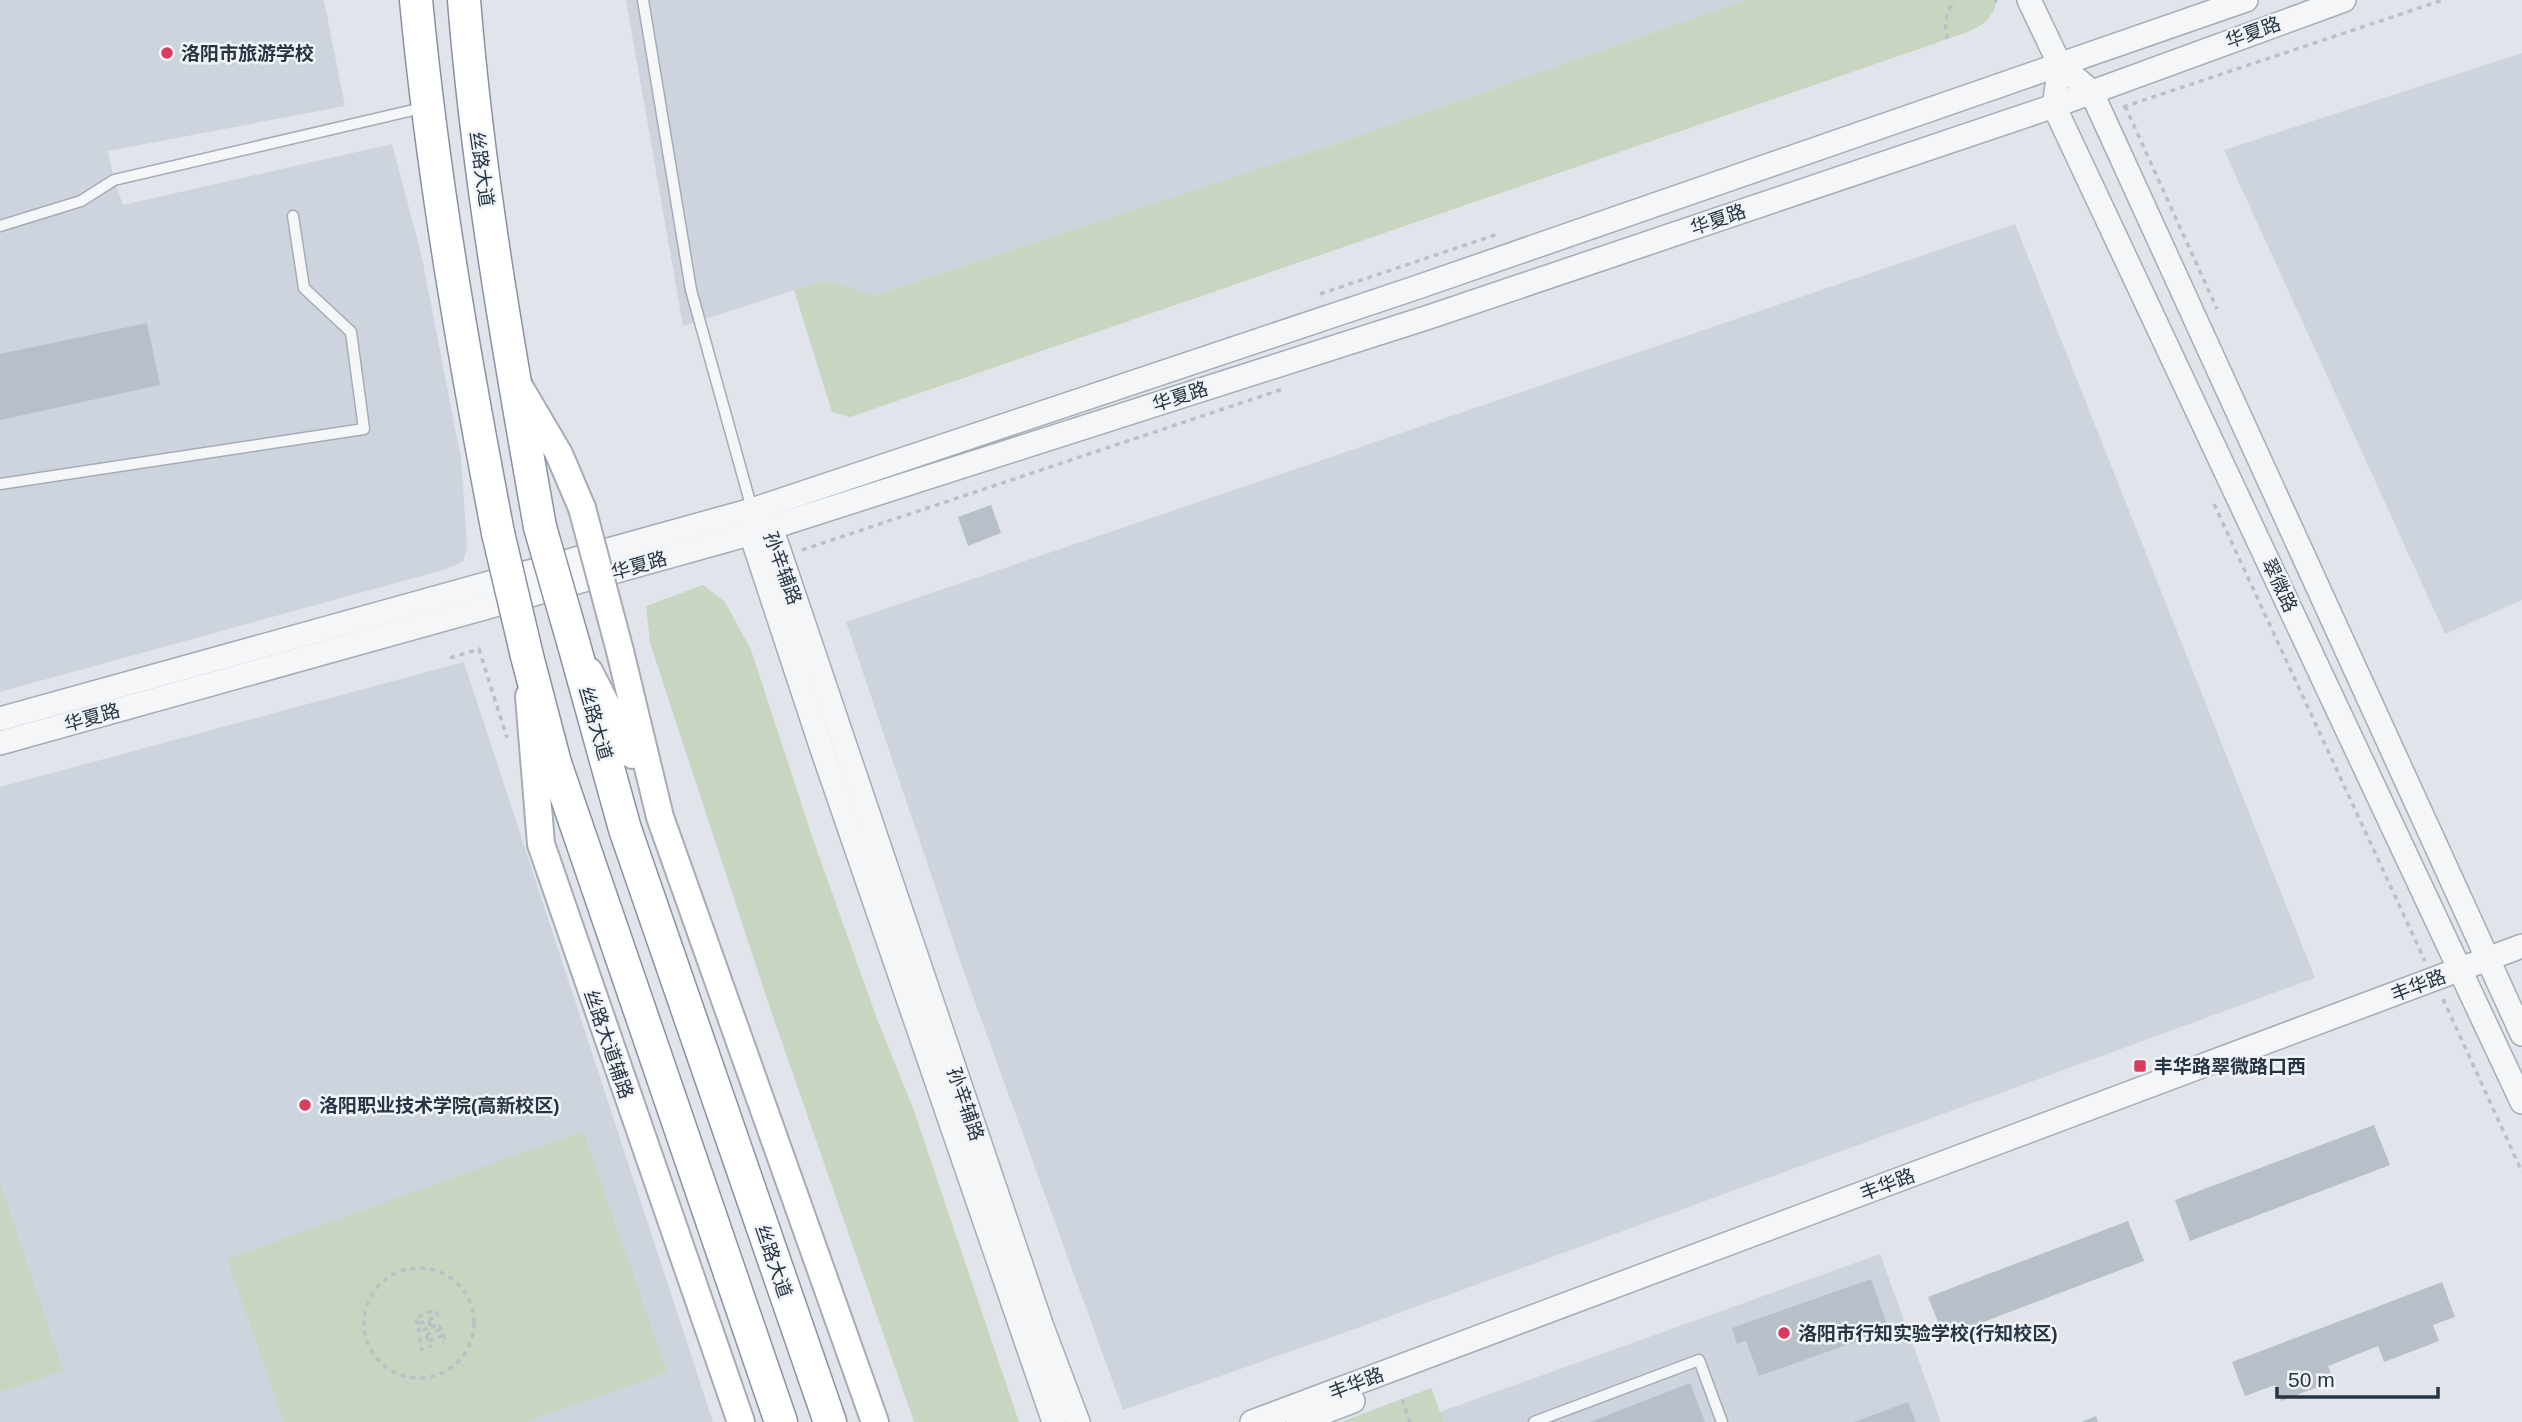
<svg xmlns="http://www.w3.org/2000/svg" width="2522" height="1422" font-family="Arial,'Noto Sans SC',sans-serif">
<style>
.built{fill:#ced4dd}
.green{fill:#c7d5c1}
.building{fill:#b7bfc9}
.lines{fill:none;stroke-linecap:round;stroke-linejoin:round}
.service-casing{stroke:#a5acb6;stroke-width:13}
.tertiary-casing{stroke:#a5acb6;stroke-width:26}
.secondary-casing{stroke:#a5acb6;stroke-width:30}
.trunk-casing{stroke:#8793a2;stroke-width:35}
.path{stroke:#bbc0c6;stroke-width:3.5;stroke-dasharray:5 5;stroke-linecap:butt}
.service{stroke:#f4f6f8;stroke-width:10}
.tertiary{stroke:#f4f6f8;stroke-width:23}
.secondary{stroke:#fff;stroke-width:26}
.trunk{stroke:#fff;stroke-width:32}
.secondary-bridge-casing{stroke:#a5acb6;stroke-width:30;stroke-linecap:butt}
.trunk-bridge-casing{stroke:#8793a2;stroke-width:35;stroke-linecap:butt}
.secondary-bridge{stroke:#fff;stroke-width:26}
.trunk-bridge{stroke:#fff;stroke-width:32}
.poi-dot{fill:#d93c5e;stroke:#f0f4f8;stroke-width:2.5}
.labels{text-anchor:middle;stroke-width:5;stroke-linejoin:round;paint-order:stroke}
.street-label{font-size:19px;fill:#273444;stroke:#f0f4f8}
.poi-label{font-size:19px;font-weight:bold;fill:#273444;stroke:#f0f4f8;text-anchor:start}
</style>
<rect width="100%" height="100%" fill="#e1e5eb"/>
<g class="built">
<polygon points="0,0 324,0 345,106 108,151 114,180 123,205 392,144 421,253 461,458 467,547 463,562 443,570 0,692"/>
<polygon points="626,0 1745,0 1347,140 874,295 826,280 683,326"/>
<polygon points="2522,53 2522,600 2445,634 2224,150"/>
<polygon points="2015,224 2315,978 1366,1325 1123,1410 959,958 846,622"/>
<polygon points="464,662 713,1422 0,1422 0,787"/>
<polygon points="1880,1254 1941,1422 1444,1422 1440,1412"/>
</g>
<g class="green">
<path d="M1745,0H1997C1992,29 1963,33 1939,42L850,417L832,412L794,290L826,280L874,295L1347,140Z"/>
<polygon points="703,585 725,602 751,650 814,842 877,1019 913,1108 1019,1422 914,1422 769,1005 650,643 646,606"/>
<polygon points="583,1131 667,1372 524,1422 284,1422 227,1259"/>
<polygon points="0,1183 63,1371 0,1392"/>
<polygon points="1431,1388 1444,1422 1341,1422"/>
</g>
<g class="building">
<polygon points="147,323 160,385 0,420 0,354"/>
<polygon points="991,505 1001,533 968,546 958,517"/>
<polygon points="2374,1125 2390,1165 2190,1241 2175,1200"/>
<polygon points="2128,1221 2144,1261 1944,1337 1928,1297"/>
<polygon points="1871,1279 1889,1330 1759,1376 1746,1341 1737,1344 1732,1328"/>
<polygon points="2442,1282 2455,1317 2433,1325 2439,1341 2384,1362 2378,1346 2328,1366 2334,1381 2281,1401 2275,1385 2245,1396 2232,1362"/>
<polygon points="1690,1383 1705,1422 1590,1422"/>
<polygon points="1908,1402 1916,1422 1854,1422"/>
<polygon points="2096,1416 2098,1422 2081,1422"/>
</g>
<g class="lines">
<g class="service-casing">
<g id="service">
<polyline points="643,0 691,290 752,509"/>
<polyline points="0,226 81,201 114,180 422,108"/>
<polyline points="0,484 364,429 351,332 304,288 293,216"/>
<polyline points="1534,1422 1699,1360 1722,1422"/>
</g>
</g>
<g class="tertiary-casing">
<g id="tertiary">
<polyline points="2029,0 2060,65 2091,91 2522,1034"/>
<polyline points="2060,65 2054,106 2522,1102"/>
<polyline points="761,518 771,527 1041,1324 1078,1422"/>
<polyline points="752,520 751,534 821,746 1054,1422"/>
<polyline points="0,719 752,510 1418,287 2246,0"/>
<polyline points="0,743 760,531 1429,317 2054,106 2344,0"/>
<polyline points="1252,1422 2522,946"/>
<polyline points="1298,1422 1353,1401"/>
</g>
</g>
<g class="secondary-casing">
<g id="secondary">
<polyline points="519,386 559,454 582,508"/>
<polyline points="620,651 660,817 875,1422"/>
<polyline points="589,671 632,755"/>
<polyline points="529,696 541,844 741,1422"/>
</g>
</g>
<g class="trunk-casing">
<g id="trunk">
<path d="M416,0C433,179 464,356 498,533"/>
<path d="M464,0C478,177 509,352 540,527"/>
<polyline points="574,645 625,829 830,1422"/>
<polyline points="527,656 555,763 781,1422"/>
</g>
</g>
<g class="path">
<polyline points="1995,0 1997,2"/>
<polyline points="1947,39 1945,21 1953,0"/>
<polyline points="2125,106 2217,309"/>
<polyline points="2123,107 2443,0"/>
<polyline points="1320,294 1498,234"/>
<polyline points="2214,504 2425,961"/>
<polyline points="802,550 1283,389"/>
<polyline points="450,658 479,649 507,738"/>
<polyline points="2443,999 2522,1172"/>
<circle cx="419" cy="1323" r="55"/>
<polyline points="429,1321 431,1327 424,1330 431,1348"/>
<polyline points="418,1324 415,1318 435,1310 438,1316 418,1324 422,1351"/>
<polyline points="431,1327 439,1324 446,1342 443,1343"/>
<polyline points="426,1335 441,1329"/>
<polyline points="429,1341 443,1335"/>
<polyline points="1402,1399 1410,1422"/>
</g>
<use href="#service" class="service"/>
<use href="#tertiary" class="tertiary"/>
<use href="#secondary" class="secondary"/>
<use href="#trunk" class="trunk"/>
<g class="secondary-bridge-casing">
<polyline id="secondary-bridge" points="582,508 620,651"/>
</g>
<g class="trunk-bridge-casing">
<g id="trunk-bridge">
<polyline points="540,527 574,645"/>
<polyline points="498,533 527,656"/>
</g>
</g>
<use href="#secondary-bridge" class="secondary-bridge"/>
<use href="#trunk-bridge" class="trunk-bridge"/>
</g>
<g class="poi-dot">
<circle cx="167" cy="53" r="7"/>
<rect x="2133" y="1059" width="14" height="14" rx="3.5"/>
<circle cx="305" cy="1105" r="7"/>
<circle cx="1784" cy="1333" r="7"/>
</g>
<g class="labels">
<g class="street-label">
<text transform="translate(2253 32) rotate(-20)" y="7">华夏路</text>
<text transform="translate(482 169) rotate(82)" y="7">丝路大道</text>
<text transform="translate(1718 219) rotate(-19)" y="7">华夏路</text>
<text transform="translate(1180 396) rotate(-18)" y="7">华夏路</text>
<text transform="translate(639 565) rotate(-16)" y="7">华夏路</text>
<text transform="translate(783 568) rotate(70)" y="7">孙辛辅路</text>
<text transform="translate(2280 585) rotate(65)" y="7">翠微路</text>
<text transform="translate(92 717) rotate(-16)" y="7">华夏路</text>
<text transform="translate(596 723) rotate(74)" y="7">丝路大道</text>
<text transform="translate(2418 985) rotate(-21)" y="7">丰华路</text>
<text transform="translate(609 1044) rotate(71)" y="7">丝路大道辅路</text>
<text transform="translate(966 1104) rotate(71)" y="7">孙辛辅路</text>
<text transform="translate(1887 1184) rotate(-21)" y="7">丰华路</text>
<text transform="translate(774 1261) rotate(71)" y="7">丝路大道</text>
<text transform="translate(1356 1383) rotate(-21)" y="7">丰华路</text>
</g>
<g class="poi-label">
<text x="181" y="60">洛阳市旅游学校</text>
<text x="2154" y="1073">丰华路翠微路口西</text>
<text x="319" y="1112">洛阳职业技术学院(高新校区)</text>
<text x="1798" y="1340">洛阳市行知实验学校(行知校区)</text>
</g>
</g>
<path d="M2277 1387v10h161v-10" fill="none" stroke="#273444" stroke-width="3.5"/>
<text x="2288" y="1387" font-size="21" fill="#273444" stroke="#f0f4f8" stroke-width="5" paint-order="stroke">50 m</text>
</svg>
